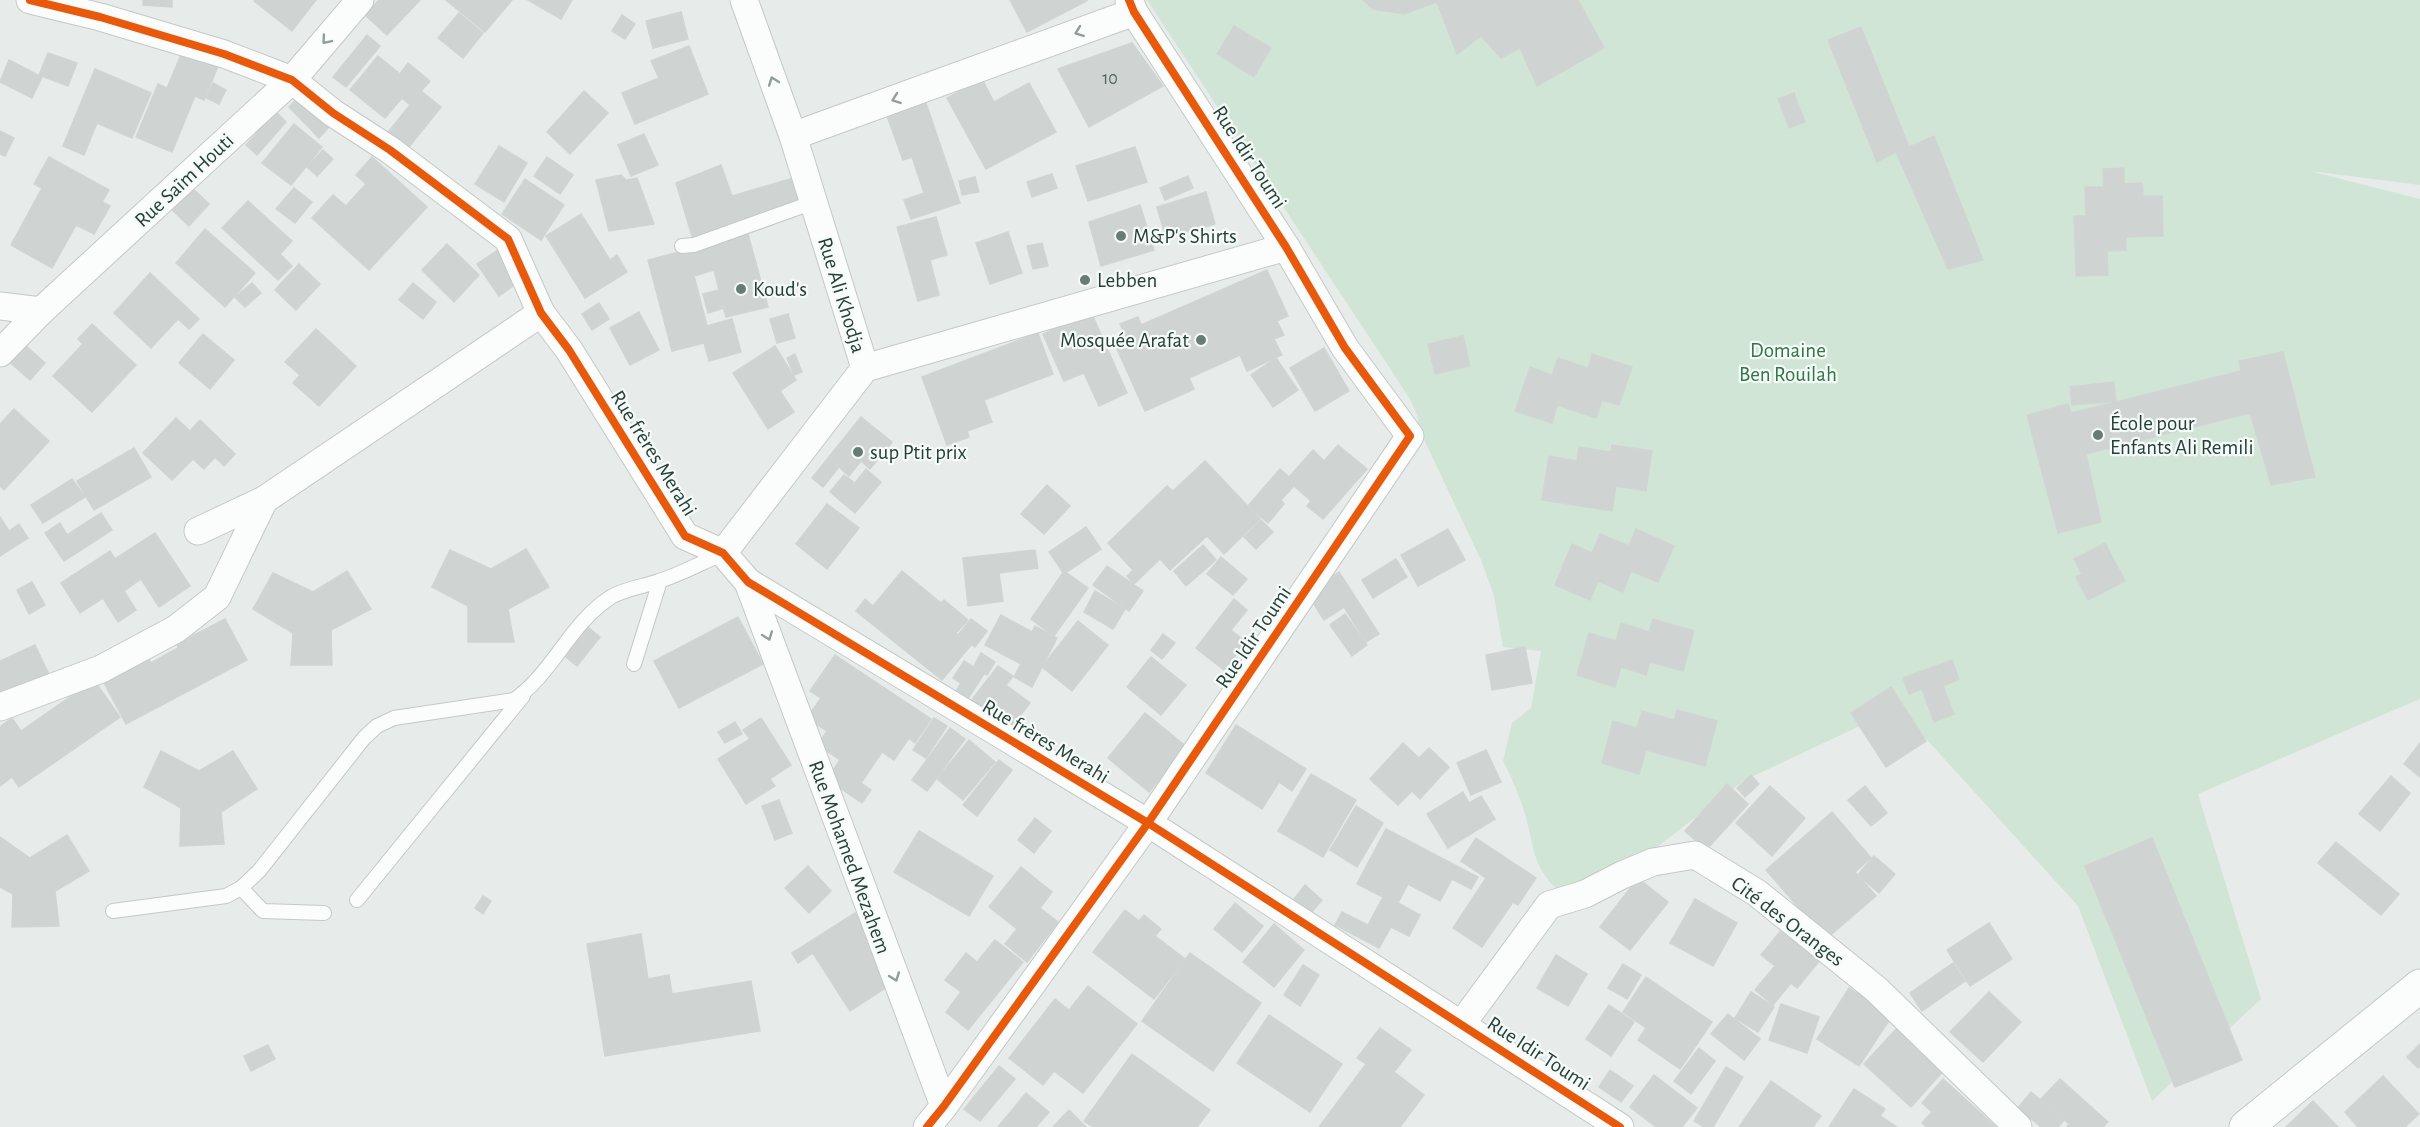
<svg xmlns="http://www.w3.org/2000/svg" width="2420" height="1127" font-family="'Alegreya Sans',sans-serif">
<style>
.green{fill:#d1e5d6}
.building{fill:#cfd3d1;stroke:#d0d5d3;stroke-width:1.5}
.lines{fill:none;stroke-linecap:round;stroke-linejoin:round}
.lane-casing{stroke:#c4c9c7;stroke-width:16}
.street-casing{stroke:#c4c9c7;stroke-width:29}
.secondary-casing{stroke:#c3cac7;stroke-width:35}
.lane{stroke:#fbfcfc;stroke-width:14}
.street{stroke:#fbfcfc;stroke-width:27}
.secondary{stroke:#fbfcfc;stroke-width:33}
.cycleway-casing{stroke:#f6faf8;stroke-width:11}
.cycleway{stroke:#e8590c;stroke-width:8}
.oneway{stroke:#909e9a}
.poi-dot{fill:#687c76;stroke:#f6faf8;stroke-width:2}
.labels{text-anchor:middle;stroke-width:4.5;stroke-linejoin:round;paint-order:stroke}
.number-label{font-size:18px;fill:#50665e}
.street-label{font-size:21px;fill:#244037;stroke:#f6faf8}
.poi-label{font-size:21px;fill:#244037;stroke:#f6faf8;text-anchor:start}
.park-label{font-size:21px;fill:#2f7745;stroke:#f6faf8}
</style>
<rect width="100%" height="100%" fill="#e7ecea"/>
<path class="green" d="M1147,0H2420V185L2310,171L2420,199V699L2198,794L2261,999L2152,1101L2078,906L1898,708L1743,781L1657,847L1613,875L1558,890C1532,867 1534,845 1525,814C1519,795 1512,778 1503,761L1512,723L1531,708L1541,651L1503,647L1494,596L1481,560L1420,431L1417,415L1410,399Z"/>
<g class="building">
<polygon points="143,0 172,0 172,7 143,5"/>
<polygon points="255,0 316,0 292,31 254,1"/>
<polygon points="379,0 420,0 387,35 365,15"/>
<polygon points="446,0 512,0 485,32"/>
<polygon points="528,0 572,0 561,19"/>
<polygon points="1010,0 1088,0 1027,32"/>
<polygon points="1363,0 1578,0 1604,48 1537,86 1520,48 1501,58 1481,36 1457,54 1437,2 1404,14 1373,9"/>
<polygon points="681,12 688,39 653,48 646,21"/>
<polygon points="459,13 483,33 463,58 438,38"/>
<polygon points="622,15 635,24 625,39 612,31"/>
<polygon points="1234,26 1271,48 1254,77 1217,54"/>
<polygon points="1861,27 1909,147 1934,136 1983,260 1948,269 1896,152 1877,162 1828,40"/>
<polygon points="367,35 380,46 346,87 333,77"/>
<polygon points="1132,43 1163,86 1089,127 1058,69"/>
<polygon points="689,46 708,94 635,124 622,93 659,78 651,61"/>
<polygon points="183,50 219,64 204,100 195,96 172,152 136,137 158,84 167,88"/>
<polygon points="48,53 77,63 68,86 39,75"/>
<polygon points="378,56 400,74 408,63 430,81 421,91 441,107 405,152 385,136 410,105 402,98 385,118 350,90"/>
<polygon points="9,60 42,77 32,98 0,82"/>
<polygon points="95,69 151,93 132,138 97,123 84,155 63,146"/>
<polygon points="982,79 994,102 1029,83 1056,132 986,169 947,98"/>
<polygon points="213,83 226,90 219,104 206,98"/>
<polygon points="584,91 608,113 570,154 547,132"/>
<polygon points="1794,93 1805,122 1789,128 1778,99"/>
<polygon points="298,98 328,128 319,138 289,107"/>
<polygon points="926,103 960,203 911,219 904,200 924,193 912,157 903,160 887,116"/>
<polygon points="276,112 286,122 257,155 246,145"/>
<polygon points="294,124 322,147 291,185 262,163"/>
<polygon points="0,131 14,138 5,156 0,154"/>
<polygon points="644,134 658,165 631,176 618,145"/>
<polygon points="499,146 527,163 504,202 475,184"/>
<polygon points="1135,147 1147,182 1088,201 1076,166"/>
<polygon points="323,150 333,159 317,176 307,167"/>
<polygon points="49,157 109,190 102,202 110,206 94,234 76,225 52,268 11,245 42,188 34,184"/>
<polygon points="372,157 427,207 369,270 312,218 333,195 346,206 366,184 356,175"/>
<polygon points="547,157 573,175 560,194 534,176"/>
<polygon points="721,165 732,196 797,177 805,202 694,243 676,183"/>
<polygon points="2124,168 2124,184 2142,183 2143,196 2162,196 2163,236 2126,237 2126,250 2107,251 2108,275 2076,276 2074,216 2086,216 2085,187 2104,187 2103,169"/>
<polygon points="1052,174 1057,188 1032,197 1027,182"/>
<polygon points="621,175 626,180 637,178 654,224 609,231 596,180"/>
<polygon points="1188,176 1193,188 1165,200 1160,188"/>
<polygon points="975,177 979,192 962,195 959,181"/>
<polygon points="525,179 564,205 541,240 502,214"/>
<polygon points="189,185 209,204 189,226 169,207"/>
<polygon points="294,188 312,202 295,223 276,209"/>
<polygon points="1206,192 1215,224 1166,238 1157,207"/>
<polygon points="248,201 292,241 280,254 292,266 278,280 222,228"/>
<polygon points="1140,205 1154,250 1101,266 1089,222"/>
<polygon points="581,214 610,260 617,255 627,272 585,298 546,236"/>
<polygon points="936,217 947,255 930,260 939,295 918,301 897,227"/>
<polygon points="205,229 255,273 225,307 176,263"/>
<polygon points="1008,232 1022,273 990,284 976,243"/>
<polygon points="748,234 768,307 726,317 714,270 694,276 707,326 732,319 741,352 709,361 704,343 672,351 648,260"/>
<polygon points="1042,243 1048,266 1033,269 1027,246"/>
<polygon points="447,244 479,275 454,302 422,270"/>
<polygon points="501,248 523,279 499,296 477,264"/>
<polygon points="299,264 320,284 296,310 275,290"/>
<polygon points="1267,270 1288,316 1277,321 1284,335 1274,339 1282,355 1247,371 1240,355 1189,378 1194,389 1145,411 1116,347 1128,342 1120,324 1138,317 1141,325"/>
<polygon points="150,273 199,319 189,329 178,319 151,348 114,313"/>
<polygon points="252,283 261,293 245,307 235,297"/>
<polygon points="413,283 436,302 423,319 399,300"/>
<polygon points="719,290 724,308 708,313 703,294"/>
<polygon points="599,303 609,319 592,330 582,314"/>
<polygon points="639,312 659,350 630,365 610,328"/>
<polygon points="1091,312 1127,393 1099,406 1084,373 1064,381 1043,334"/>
<polygon points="788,314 795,338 777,343 770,319"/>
<polygon points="92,324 136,365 92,412 53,376 83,344 78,339"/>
<polygon points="316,329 356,366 319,406 293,383 300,375 285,362"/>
<polygon points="1038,333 1053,374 984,400 992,422 967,431 969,437 947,445 922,377"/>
<polygon points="203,334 234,360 210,389 179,363"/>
<polygon points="1463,336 1470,366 1435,374 1428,344"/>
<polygon points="22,342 45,363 30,380 6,359"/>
<polygon points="775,346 796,380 780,391 794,412 768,429 733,373"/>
<polygon points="1324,348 1349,391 1315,411 1290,368"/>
<polygon points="2283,352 2315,477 2271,485 2250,413 2086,454 2101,522 2058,533 2027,415 2068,404 2071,413 2241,371 2239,361"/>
<polygon points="795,354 802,372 794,375 787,358"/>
<polygon points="1592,354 1632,367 1619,405 1602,400 1596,418 1557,405 1552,423 1515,411 1530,367 1552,375 1558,358 1588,368"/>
<polygon points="1276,358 1298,390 1273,407 1251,375"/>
<polygon points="2114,382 2116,401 2072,405 2070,387"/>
<polygon points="14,409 49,441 4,490 0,486 0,424"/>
<polygon points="861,417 892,442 870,469 861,461 849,476 839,467 823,487 812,478"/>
<polygon points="176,418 190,431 200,420 235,454 224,466 215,457 204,469 193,459 172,480 143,453"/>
<polygon points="1338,445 1367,469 1323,519 1307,506 1311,501 1294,486 1281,500 1284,504 1268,523 1248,506 1280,469 1289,477 1313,450 1324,461"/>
<polygon points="1612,445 1652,451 1646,491 1616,486 1612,511 1542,500 1549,456 1577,461 1579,447 1611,452"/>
<polygon points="134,448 151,477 94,510 77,481"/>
<polygon points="1205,461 1260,519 1224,554 1207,536 1170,570 1160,559 1134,584 1127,576 1133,570 1108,543 1167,486 1173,491"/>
<polygon points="866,469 881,482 855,513 830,492 844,475 855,483"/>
<polygon points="72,479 85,497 43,523 31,505"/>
<polygon points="1047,485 1070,506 1044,534 1021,514"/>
<polygon points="827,504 859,528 827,569 796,544"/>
<polygon points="101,513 112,530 64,561 45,533 60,523 67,535"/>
<polygon points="0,517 9,531 19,524 28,538 0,556"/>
<polygon points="1261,520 1273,532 1256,549 1244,537"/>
<polygon points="1086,527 1101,549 1064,574 1049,552"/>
<polygon points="1448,529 1465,560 1418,586 1401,555"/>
<polygon points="1636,529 1674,546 1658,582 1631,571 1623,592 1598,581 1590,600 1555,585 1572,544 1592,553 1600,534 1629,546"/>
<polygon points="155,533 190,586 159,607 141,579 124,591 136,610 118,622 103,598 80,613 61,583 110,551 115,559"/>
<polygon points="2105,543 2125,581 2088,600 2076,577 2082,574 2074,559"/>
<polygon points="1203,545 1216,560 1186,586 1174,571"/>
<polygon points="526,549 549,587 508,609 514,642 468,642 468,606 432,587 450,550 491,569"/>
<polygon points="1035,550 1038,568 999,573 1003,601 968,606 963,558"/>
<polygon points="1221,557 1247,579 1233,595 1207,574"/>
<polygon points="1396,559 1407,577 1373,598 1362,580"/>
<polygon points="1107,566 1143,591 1129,611 1093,585"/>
<polygon points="347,571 371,609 331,630 332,665 291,665 293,633 253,609 273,573 313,592"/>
<polygon points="902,571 941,603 944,600 968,620 956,633 971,645 942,680 856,611 865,599 873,606"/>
<polygon points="1064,571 1088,588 1054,636 1031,619"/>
<polygon points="1339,572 1379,634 1366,642 1344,607 1324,620 1307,593"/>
<polygon points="32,582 45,605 29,614 17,590"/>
<polygon points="1095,591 1125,609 1113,629 1084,612"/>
<polygon points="1234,599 1247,610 1231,630 1246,642 1224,670 1196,648"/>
<polygon points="1345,614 1367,645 1352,656 1330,625"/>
<polygon points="1001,615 1032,632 1035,626 1057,638 1032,687 1014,677 1021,664 985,645"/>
<polygon points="738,617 763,664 679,708 654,661"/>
<polygon points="225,619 247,660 126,724 101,677 146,654 151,663 178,648 177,644"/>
<polygon points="971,619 987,631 975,647 958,635"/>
<polygon points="1653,619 1694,631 1683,671 1650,662 1646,675 1621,667 1615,687 1577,675 1589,633 1616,641 1621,623 1649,632"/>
<polygon points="1078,621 1108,645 1072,691 1042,667"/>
<polygon points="584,624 600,637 577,666 561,653"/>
<polygon points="1163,634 1175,643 1162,659 1151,650"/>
<polygon points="35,645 52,681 0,706 0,661"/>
<polygon points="1525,647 1532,683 1492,690 1486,655"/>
<polygon points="981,653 995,662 987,675 974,666"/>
<polygon points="835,655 931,719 915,743 909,738 894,760 882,752 861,783 871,790 862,803 827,779 840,760 818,745 827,731 807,718 821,698 810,691"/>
<polygon points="1151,657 1186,685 1161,715 1127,687"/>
<polygon points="1952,660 1959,679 1943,686 1954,714 1934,722 1922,689 1909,694 1903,678"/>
<polygon points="964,661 984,674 967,700 955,693 961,683 953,678"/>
<polygon points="998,666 1013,676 1006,685 1030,703 1008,731 970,702"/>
<polygon points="94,680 120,717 19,787 12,777 0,786 0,727 12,718 21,731"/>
<polygon points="1891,687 1926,741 1886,767 1851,713"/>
<polygon points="1677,710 1717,721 1705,766 1646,750 1639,774 1602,763 1613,721 1637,728 1642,711 1674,720"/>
<polygon points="1145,713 1187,747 1149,792 1108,758"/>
<polygon points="761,718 791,765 770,779 775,786 746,804 718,759 750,739 743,730"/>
<polygon points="934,718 947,726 926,758 913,750"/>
<polygon points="735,722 742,734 725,743 718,732"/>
<polygon points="1236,725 1306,769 1292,791 1279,782 1262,809 1206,773"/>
<polygon points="950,728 965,739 927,791 912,780"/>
<polygon points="969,740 995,762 963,800 937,779"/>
<polygon points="1403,743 1419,758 1429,748 1449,767 1420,799 1412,791 1398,805 1370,779"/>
<polygon points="2420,743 2420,777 2404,764"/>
<polygon points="1486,750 1501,782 1471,795 1457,763"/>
<polygon points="161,751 199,771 233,751 257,789 221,812 224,844 180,846 181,808 144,787"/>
<polygon points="999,760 1012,770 977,816 963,805"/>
<polygon points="1311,774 1356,800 1323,857 1278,831"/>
<polygon points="1751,775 1759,784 1745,797 1737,788"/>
<polygon points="2391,776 2410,793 2380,831 2359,814"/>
<polygon points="1727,784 1748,804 1706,850 1685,831"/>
<polygon points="1770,786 1805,818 1772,856 1736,823"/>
<polygon points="1865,786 1887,813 1871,826 1848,800"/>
<polygon points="1463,792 1469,803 1481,796 1495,819 1448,848 1427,814"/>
<polygon points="779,800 792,833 775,840 762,806"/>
<polygon points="1356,806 1383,823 1357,867 1330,850"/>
<polygon points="1832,812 1871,858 1855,872 1876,896 1826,939 1766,870"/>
<polygon points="1035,818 1051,831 1034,853 1018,840"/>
<polygon points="1386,829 1478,877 1471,889 1452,879 1440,901 1408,884 1398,903 1420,915 1409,936 1391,927 1379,948 1335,925 1342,912 1368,925 1383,897 1357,884"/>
<polygon points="919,831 993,876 969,916 894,872"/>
<polygon points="67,835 89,871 55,891 59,926 12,927 13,894 0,887 0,837 30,858"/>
<polygon points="1476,838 1536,878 1518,905 1513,902 1482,947 1453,928 1486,878 1461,861"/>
<polygon points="2152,838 2242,1060 2175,1087 2085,866"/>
<polygon points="2336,842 2399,894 2381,915 2318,863"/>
<polygon points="1874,856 1895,874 1879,893 1858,875"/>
<polygon points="808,866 831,891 809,913 785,888"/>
<polygon points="1021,867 1052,892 1040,908 1058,922 1027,962 1005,944 1017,929 989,907"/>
<polygon points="1638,878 1668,902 1630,950 1600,927"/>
<polygon points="1305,885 1322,900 1311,913 1294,899"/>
<polygon points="483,896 491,901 483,914 475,908"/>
<polygon points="1695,899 1737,923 1713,966 1670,943"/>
<polygon points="1235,903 1263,926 1242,952 1214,929"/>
<polygon points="1125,910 1139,921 1144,915 1161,929 1155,936 1185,959 1154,999 1093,952"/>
<polygon points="855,913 898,980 850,1011 813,953 798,963 792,953"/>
<polygon points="1788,922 1826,953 1797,988 1791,983 1773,1005 1755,990 1775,966 1761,955"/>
<polygon points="1989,923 2012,959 1970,986 1947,950"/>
<polygon points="1274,924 1304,950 1274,987 1243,962"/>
<polygon points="641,934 648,979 669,975 672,994 751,981 760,1031 605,1056 587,944"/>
<polygon points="995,940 1023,962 968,1030 946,1012 961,992 945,980 966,953 977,962"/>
<polygon points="1190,953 1261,1003 1213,1071 1142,1021"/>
<polygon points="1556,955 1587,974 1568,1006 1537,988"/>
<polygon points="1953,963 1965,981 1922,1011 1910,993"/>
<polygon points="1623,964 1641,975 1627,999 1608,988"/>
<polygon points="1303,965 1319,975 1300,1006 1284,995"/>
<polygon points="1646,977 1712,1022 1680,1069 1638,1040 1646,1028 1623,1012"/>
<polygon points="1088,986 1137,1024 1083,1093 1054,1071 1043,1085 1009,1058 1055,999 1069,1010"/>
<polygon points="1849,988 1892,1016 1859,1066 1817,1039"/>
<polygon points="1751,992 1774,1007 1758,1032 1735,1018"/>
<polygon points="1989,992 2021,1022 1983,1062 1950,1032"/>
<polygon points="1781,1004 1819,1017 1807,1053 1769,1040"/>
<polygon points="1609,1005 1634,1022 1611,1056 1586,1039"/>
<polygon points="1728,1014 1760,1039 1744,1060 1711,1034"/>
<polygon points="1269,1015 1342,1064 1310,1112 1237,1063"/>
<polygon points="1898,1027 1945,1069 1911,1107 1864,1064"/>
<polygon points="1380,1028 1411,1050 1394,1072 1424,1095 1400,1127 1319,1127 1366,1064 1357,1058"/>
<polygon points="2420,1044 2420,1066 2418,1068 2407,1057"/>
<polygon points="268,1045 275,1059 251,1071 244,1056"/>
<polygon points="1699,1048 1715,1061 1691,1094 1674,1081"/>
<polygon points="1132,1054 1210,1110 1197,1127 1093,1127 1084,1121"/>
<polygon points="999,1066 1015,1079 980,1121 964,1109"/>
<polygon points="1726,1067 1743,1077 1713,1127 1704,1127 1694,1121"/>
<polygon points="1610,1070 1633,1086 1621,1102 1599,1087"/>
<polygon points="1654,1075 1697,1108 1682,1127 1656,1127 1630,1107"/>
<polygon points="2383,1076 2419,1114 2405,1127 2358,1127 2345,1112"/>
<polygon points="1943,1079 1996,1127 1927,1127 1922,1123 1932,1112 1922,1103"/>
<polygon points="2060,1079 2108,1122 2103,1127 2067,1127 2069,1124 2041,1099"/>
<polygon points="1771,1081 1821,1116 1813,1127 1739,1127"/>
<polygon points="1854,1089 1885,1109 1880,1116 1897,1127 1829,1127"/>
<polygon points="2031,1092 2064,1120 2058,1127 2041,1127 2018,1108"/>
<polygon points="1026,1093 1049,1112 1036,1127 998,1127"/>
<polygon points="2313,1101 2338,1127 2286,1127"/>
<polygon points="1069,1110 1086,1127 1053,1127"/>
</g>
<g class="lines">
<g class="lane-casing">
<g id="lane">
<polyline points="682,246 694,245 814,202"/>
<polyline points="634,664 660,581"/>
<polyline points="241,888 263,911 324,913"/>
<polyline points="357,900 523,696"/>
<path d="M113,911L226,896L241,888L259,871L364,738L377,726L394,718L514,700C553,673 570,623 611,597C626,588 643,587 659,581C681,574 701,563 722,554"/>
</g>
</g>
<g class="street-casing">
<g id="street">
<polyline points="30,0 100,17 224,54 292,80 333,113 390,150 508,239 541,313 569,350 685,536 723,553 748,582 1148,823 1620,1127"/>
<polyline points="793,136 1134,12"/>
<polyline points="0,306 41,311"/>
<polyline points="0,353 41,311 292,80 360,0"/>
<polyline points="865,368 1286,247"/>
<polyline points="198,531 264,500 541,313"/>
<polyline points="723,553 865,368 793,136 744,0"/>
<polyline points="748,582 944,1106"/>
<polyline points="0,707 101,669 176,629 217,597 264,500"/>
<polyline points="1461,1025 1549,905 1585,894 1622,875 1653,862 1695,855 1757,893 1876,989 2018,1127"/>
<polyline points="927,1127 944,1106 1148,823 1410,436 1345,348 1286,247 1134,12 1129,0"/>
</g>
</g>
<g class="secondary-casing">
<polyline id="secondary" points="2246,1127 2420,986"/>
</g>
<use href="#lane" class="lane"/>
<use href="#street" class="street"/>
<use href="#secondary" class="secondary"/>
<g class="cycleway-casing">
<g id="cycleway">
<polyline points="30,0 100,17 224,54 292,80 333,113 390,150 508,239 541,313 569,350 685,536 723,553 748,582 1148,823 1620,1127"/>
<polyline points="927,1127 944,1106 1148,823 1410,436 1345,348 1286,247 1134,12 1129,0"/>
</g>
</g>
<use href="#cycleway" class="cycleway"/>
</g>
<defs><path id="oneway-chevron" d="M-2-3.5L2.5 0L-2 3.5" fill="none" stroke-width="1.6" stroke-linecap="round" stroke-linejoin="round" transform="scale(1.5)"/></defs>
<g class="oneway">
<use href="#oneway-chevron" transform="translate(1079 32) rotate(160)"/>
<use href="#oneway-chevron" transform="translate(326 40) rotate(130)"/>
<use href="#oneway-chevron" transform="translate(773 81) rotate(-110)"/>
<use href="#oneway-chevron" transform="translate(896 99) rotate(160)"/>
<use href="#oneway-chevron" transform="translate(768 636) rotate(70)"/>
<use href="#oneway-chevron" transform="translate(895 977) rotate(70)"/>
</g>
<g class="poi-dot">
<circle cx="1121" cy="236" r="6"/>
<circle cx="1085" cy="280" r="6"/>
<circle cx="741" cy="289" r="6"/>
<circle cx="1201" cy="340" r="6"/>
<circle cx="2098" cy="435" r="6"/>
<circle cx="858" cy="452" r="6"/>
</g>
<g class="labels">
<g class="number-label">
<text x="1110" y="84">10</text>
</g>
<g class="street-label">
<text transform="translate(1250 157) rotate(57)" y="7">Rue Idir Toumi</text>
<text transform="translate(184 180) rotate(-43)" y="7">Rue Saïm Houti</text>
<text transform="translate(842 295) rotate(73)" y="7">Rue Ali Khodja</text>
<text transform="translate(654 453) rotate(58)" y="7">Rue frères Merahi</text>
<text transform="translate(1253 637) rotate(-56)" y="7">Rue Idir Toumi</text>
<text transform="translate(1046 741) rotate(31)" y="7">Rue frères Merahi</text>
<text transform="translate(850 857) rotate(70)" y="7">Rue Mohamed Mezahem</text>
<text transform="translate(1788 921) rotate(37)" y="7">Cité des Oranges</text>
<text transform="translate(1539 1053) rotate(33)" y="7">Rue Idir Toumi</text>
</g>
<g class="poi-label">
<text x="1133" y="243">M&amp;P's Shirts</text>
<text x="1097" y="287">Lebben</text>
<text x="753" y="296">Koud's</text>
<text x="1189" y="347" text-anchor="end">Mosquée Arafat</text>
<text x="2110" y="430">École pour<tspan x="2110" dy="24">Enfants Ali Remili</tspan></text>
<text x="870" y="459">sup Ptit prix</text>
</g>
<g class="park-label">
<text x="1788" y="357">Domaine<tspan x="1788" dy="24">Ben Rouilah</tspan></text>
</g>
</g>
</svg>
